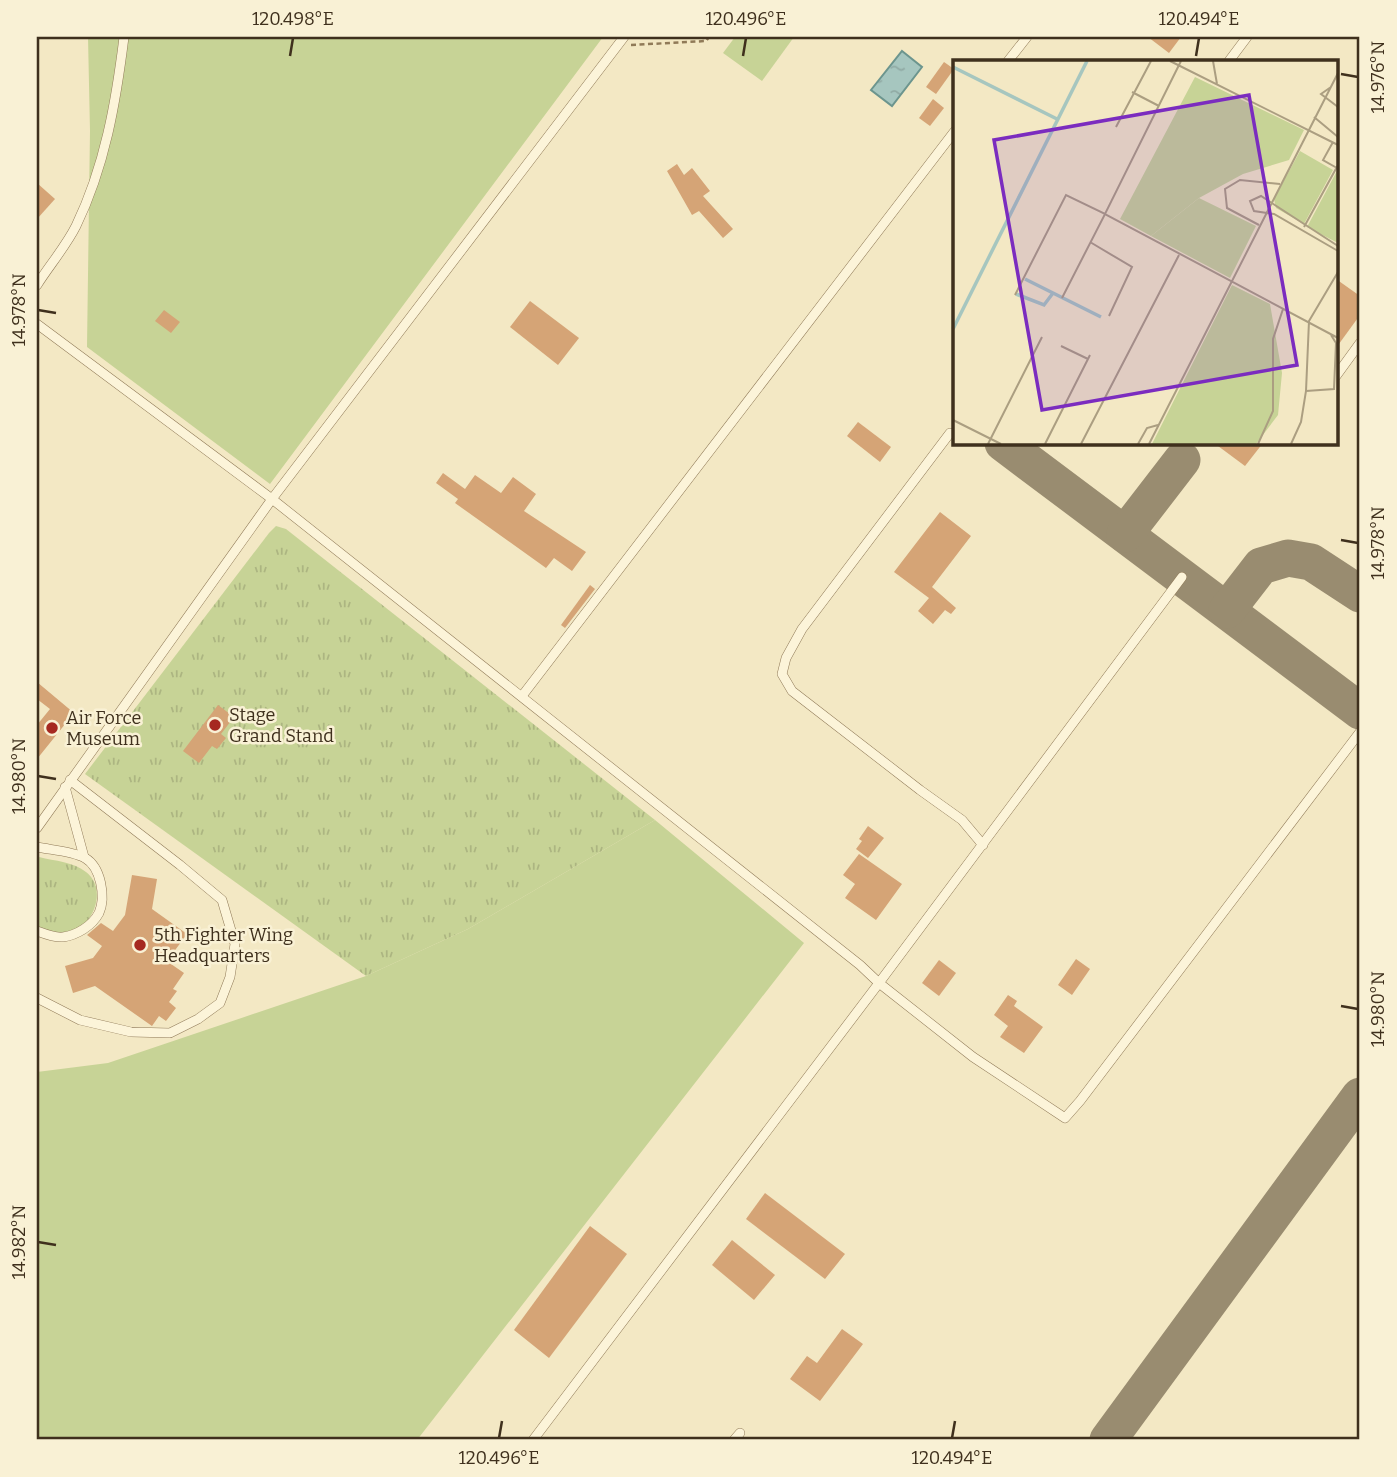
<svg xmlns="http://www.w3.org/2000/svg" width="1397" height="1477" font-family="Bitter,serif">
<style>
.grass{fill:#c7d396}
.park{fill:url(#park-tufts)}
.water{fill:url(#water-ripples);stroke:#6c958e;stroke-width:2}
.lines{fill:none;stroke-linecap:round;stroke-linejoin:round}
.taxiway{stroke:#998c70;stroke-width:37}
.building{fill:#d5a476}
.service-casing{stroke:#907a58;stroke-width:10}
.path{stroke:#907a58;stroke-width:2.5;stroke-dasharray:5 3.5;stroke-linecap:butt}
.service{stroke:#fcf4d9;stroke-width:9}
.ticks{fill:none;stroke:#3f301d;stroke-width:2.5}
.poi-dot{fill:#a62921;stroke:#f9f1d5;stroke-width:2.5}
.labels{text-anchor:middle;stroke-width:5;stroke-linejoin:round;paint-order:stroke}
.poi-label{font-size:18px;fill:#3f301d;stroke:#f9f1d5;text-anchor:start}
.inset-river{fill:none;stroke:#a6c6bf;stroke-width:3.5}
.inset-road{fill:none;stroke:#ab9e81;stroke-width:2}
.view{fill:#7b2cbf;fill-opacity:0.15;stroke:#7b2cbf;stroke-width:3.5}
.inset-edge{fill:none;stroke:#3f301d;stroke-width:3.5}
.neatline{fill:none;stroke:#3f301d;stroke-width:2.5}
.ticks-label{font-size:18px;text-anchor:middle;fill:#3f301d}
</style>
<defs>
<pattern id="park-tufts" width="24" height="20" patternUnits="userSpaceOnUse" patternTransform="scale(1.75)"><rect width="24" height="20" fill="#c7d396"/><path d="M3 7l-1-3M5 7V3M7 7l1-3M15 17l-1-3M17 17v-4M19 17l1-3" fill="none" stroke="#acb581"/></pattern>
<pattern id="water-ripples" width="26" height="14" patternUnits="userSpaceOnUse" patternTransform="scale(1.75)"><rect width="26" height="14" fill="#a6c6bf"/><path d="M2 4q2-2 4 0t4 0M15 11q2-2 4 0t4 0" fill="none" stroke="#90aaa4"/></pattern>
</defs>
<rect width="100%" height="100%" fill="#f3e8c4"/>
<g class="grass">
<polygon points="88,37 603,37 270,484 87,347 90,131"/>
<polygon points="735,37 794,37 762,81 723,53"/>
<polygon points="655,820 804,943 417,1440 37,1440 37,1072 108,1063 366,976 468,929"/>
</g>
<g class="park">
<polygon points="276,526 286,529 655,820 468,929 366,976 85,774 269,533"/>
<path d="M39,857C55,861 74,862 86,872C110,891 91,932 63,935C57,935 48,931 41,930L37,923V860Z"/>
</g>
<polygon class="water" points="902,51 922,67 892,106 871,90"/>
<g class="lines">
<g class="taxiway">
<polyline points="1003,443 1360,711"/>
<polyline points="1125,534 1182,460"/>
<polyline points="1227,610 1261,566 1288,558 1311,562 1360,594"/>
<polyline points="1108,1440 1360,1096"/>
</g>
</g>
<g class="building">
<polygon points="1148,37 1181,37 1169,53"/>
<polygon points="944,62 954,69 936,94 926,87"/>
<polygon points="933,99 944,108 930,126 919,118"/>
<polygon points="677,164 684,175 692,168 710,191 703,196 733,229 723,238 699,211 692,215 667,171"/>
<polygon points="37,183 55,199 37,219"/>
<polygon points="1336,279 1360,296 1360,315 1336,348"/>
<polygon points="530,301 579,338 558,365 510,327"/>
<polygon points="164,310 180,322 171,333 155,321"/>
<polygon points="858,422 891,447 880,462 847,436"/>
<polygon points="1214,443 1263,443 1245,466"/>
<polygon points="443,473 465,489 475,475 501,493 513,477 536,494 524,511 586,552 572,571 554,558 546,568 455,503 458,499 436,483"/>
<polygon points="940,512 971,536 932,587 956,608 951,614 945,610 933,624 918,611 929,598 894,572"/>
<polygon points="590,585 595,589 565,628 561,625"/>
<polygon points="37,682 74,713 37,759 37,725 50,709 37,699"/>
<polygon points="218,705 234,717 221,734 226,738 217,749 212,746 199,763 183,751"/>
<polygon points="868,826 884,838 868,858 856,849 862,841 859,839"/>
<polygon points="859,854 902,884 876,920 845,898 855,884 843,875"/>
<polygon points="132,875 157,879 152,909 187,934 173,953 177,956 171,964 184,973 173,989 177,991 169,1002 176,1008 166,1021 159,1016 152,1026 95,986 73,993 65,966 93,958 102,946 87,935 101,923 113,931 125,915"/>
<polygon points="1076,959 1090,969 1072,995 1058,985"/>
<polygon points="939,960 956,973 939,996 922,983"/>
<polygon points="1008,995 1017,1001 1014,1006 1043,1027 1024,1053 1000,1037 1008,1026 994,1015"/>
<polygon points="765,1193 845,1254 825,1279 746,1219"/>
<polygon points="590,1226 627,1254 549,1358 514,1330"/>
<polygon points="732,1240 775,1275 754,1300 712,1265"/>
<polygon points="842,1329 863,1344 820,1401 790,1379 807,1356 817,1363"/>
</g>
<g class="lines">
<g class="service-casing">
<g id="service">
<polyline points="1008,61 1027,37"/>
<polyline points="1229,61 1247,37"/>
<path d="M37,285C49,266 66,246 76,226C105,166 116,102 124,37"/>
<polyline points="37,324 272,499 860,965 879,983 1182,577"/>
<polyline points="1336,376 1360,343"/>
<polyline points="950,433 802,629 786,658 782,674 792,691 920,790 962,820 983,845"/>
<polyline points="522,696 954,132"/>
<polyline points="65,787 84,857"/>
<polyline points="37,828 272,499 624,37"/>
<path d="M37,847C51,850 72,851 85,858C101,867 106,897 99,913C92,926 77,935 63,937C55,938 45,934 37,931"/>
<polyline points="37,998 80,1020 131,1032 170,1033 198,1019 220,1003 230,977 235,944 222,900 180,865 70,780"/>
<polyline points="533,1440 879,983 973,1057 1065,1118 1080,1101 1360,732"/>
<polyline points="734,1440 740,1433"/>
</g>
</g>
<polyline class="path" points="631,45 706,41 709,37"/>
<use href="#service" class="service"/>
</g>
<path class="ticks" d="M290,56L293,38M743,56L746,38M1196,56L1199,38M1341,74L1358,77M38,310L56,313M1341,540L1358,543M38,776L56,779M1341,1006L1358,1009M38,1242L56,1245M499,1438L502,1421M952,1438L955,1421"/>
<g class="poi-dot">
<circle cx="215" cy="725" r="7"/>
<circle cx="52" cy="728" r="7"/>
<circle cx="140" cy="945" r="7"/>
</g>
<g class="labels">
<g class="poi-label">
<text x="229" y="721">Stage<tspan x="229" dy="21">Grand Stand</tspan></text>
<text x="66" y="724">Air Force<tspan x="66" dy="21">Museum</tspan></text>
<text x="154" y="941">5th Fighter Wing<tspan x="154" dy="21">Headquarters</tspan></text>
</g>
</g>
<g transform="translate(953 60)">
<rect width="385" height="385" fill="#f3e8c4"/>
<path d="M242,17L351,70L336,100L290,114L246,138L198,176L167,159ZM279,225L317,244L329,313L325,355L303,384H199Z" fill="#c7d396"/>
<path d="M347,91L380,110L351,164L323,148L321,139ZM385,109V183L354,167ZM246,138L303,166L277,218L198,176Z" fill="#c7d396"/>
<path class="inset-river" d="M0,7L104,59M72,219L148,257M63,234L91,245L100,233M0,269L134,1"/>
<path class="inset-road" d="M217,1L385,85M260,1L264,24M378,27L368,34L385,47M179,32L206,46M361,57L385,77M163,67L198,1M380,82L370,100L384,108M306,165L274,148L272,129L287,120L327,124M351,167L385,105M137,182L179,207L156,256M385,186L308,136L297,141L301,151L321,154L385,191M62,235L113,135L152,154L228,1M109,238L152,154L385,278M108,286L135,299M353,331L381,329L383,283L378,275M0,360L48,384M35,384L89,277M92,384L137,295M128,384L226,195M185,384L194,368L205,365M196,384L385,13M305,384L320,351V279L330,249M338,384L348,362L353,331L356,261L385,212"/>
<path class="view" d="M296,35L344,305L89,350L41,80Z"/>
<rect width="385" height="385" class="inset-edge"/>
</g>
<rect width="1397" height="1477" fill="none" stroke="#f9f1d5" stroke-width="77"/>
<rect x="38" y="38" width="1320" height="1400" class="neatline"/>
<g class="ticks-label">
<text x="293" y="25">120.498°E</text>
<text x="746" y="25">120.496°E</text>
<text x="1199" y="25">120.494°E</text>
<text transform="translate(1378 77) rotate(-90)" y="6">14.976°N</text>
<text transform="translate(19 310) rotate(-90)" y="6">14.978°N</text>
<text transform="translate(1378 543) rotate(-90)" y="6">14.978°N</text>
<text transform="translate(19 776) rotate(-90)" y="6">14.980°N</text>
<text transform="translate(1378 1009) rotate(-90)" y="6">14.980°N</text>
<text transform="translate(19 1242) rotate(-90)" y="6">14.982°N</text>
<text x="499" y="1464">120.496°E</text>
<text x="952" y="1464">120.494°E</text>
</g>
</svg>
